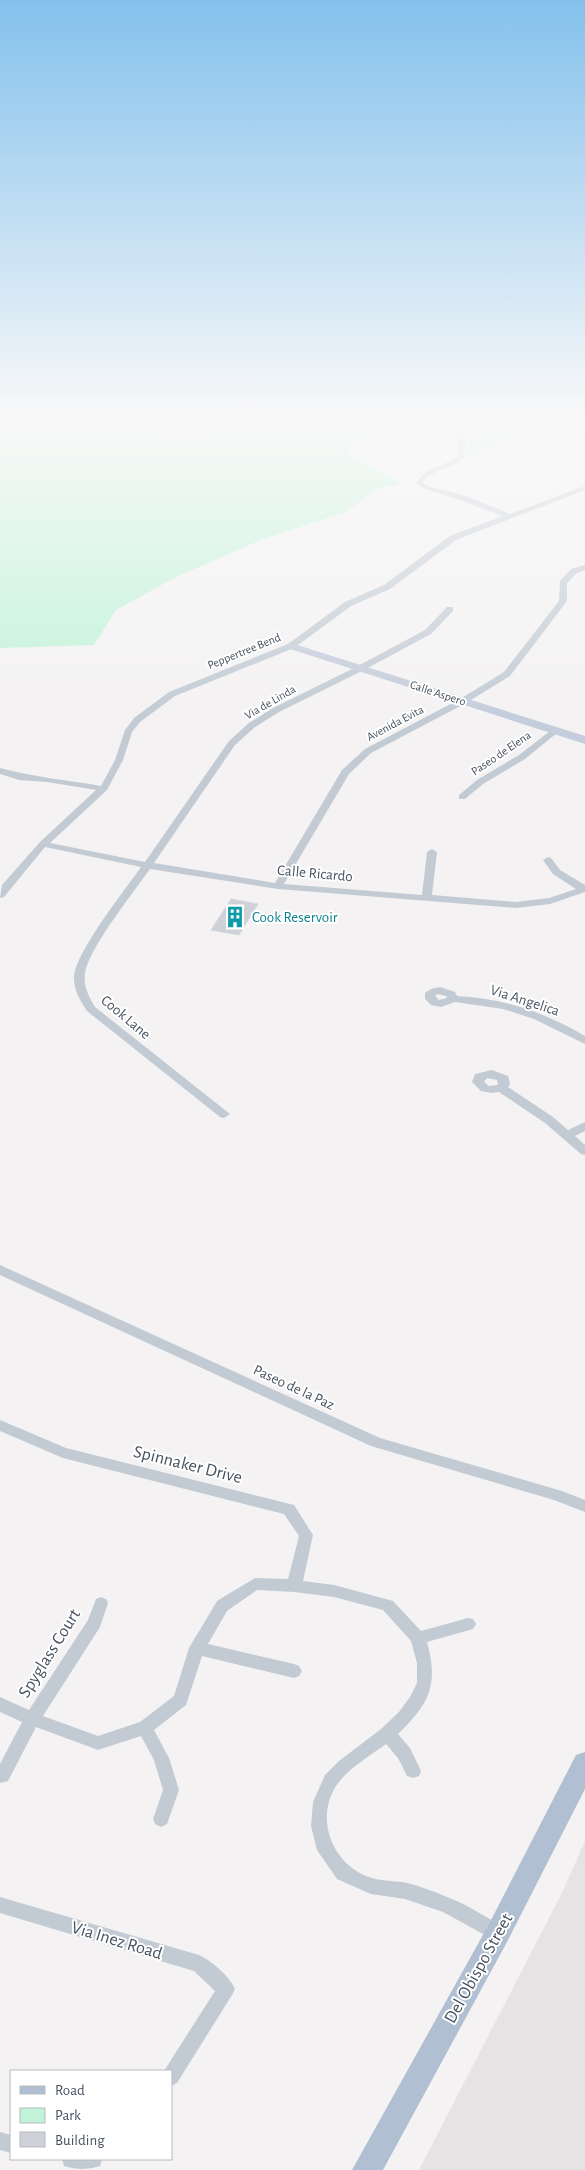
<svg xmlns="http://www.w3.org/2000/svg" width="585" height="2170" font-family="'Alegreya Sans',sans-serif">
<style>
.education{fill:#e5e3e4}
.green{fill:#c0f3d8}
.building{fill:#ced1d7;stroke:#d6d8de}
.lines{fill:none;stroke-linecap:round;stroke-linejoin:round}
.street{fill:#c2cbd4;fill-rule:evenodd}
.secondary{fill:#c4cddb;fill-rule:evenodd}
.primary{fill:#b1bfd2;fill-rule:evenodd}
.labels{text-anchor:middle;stroke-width:4;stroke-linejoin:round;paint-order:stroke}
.far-street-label{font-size:12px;fill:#485361;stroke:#fff}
.street-label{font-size:15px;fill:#485361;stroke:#fff}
.culture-label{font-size:15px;fill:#0d838f;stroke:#fff;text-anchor:start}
.near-street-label{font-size:18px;fill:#485361;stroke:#fff}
</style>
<rect width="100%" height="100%" fill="#f4f2f2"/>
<polygon class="education" points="585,1841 585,2170 419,2170 563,1891"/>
<g class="green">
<polygon points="306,417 428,417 410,427 350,445 347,454 402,484 377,489 346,512 261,540 176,577 116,610 94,645 0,648 0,424 144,429 186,436"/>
<polygon points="451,417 576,417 464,458 468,445 461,424"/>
</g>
<polygon class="building" points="231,899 258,904 239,935 211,930"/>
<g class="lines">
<g class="street">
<path d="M456,423L461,424L466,447L464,458C452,469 433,469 423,482L427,486L463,495L510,514L585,486V490L456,540L390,589L351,606L294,648L175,696L140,722L132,732L123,760L107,790L50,843L145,862L229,741L249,723L273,708L356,667L425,630L447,607H453V611L431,634L362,671L279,712L255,727L235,745L154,863L275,883L342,770L365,749L460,699L504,672L559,601L560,581L571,569L585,565V570L577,573L567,583V601L510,676L466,703L371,753L349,774L284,884L422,895L427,852L432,849L437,852L432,895L516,902L549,898L576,889L553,874L543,860L548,857L551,858L560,870L585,885V892L550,904L516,908L278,889L150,869C134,892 88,949 85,974C83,986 89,997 95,1007L230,1114L224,1118L220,1117L87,1011C81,1002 74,991 74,979C73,955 125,890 141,867L45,847L4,897L0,898L2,885L40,842L96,790L47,782L19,780L0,774V768C33,777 67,780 101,786L115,760L125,730L134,718L169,692L288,644L345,602L384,585L450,536L503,516L457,499L423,488L416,483L424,473L458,457C461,445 453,434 456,423Z"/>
<polygon points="554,728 557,729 557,733 525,759 483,784 465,799 459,799 459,795 477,780 519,755"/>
<path d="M440,987L455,992L457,996C503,998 546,1013 585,1036V1044L534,1019L503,1009L455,1002L441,1007L431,1005L425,999V993L431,989ZM438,994L446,996L447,998L439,1000L435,996Z"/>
<path d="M492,1070L508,1076L510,1084L508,1087L553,1117L568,1130L585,1122V1131L575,1136L585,1145V1155L581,1154L545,1123L499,1092L491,1093L481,1091L472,1082L475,1074ZM487,1078L497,1080L498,1084L497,1085L489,1086L484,1082Z"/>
<polygon points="0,1265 380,1438 562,1491 585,1500 585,1512 554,1500 371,1446 0,1275"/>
<path d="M0,1420L66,1448L294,1505L313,1535L303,1581L334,1585L393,1601L421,1631L468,1618L473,1619L476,1624L473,1629L427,1642C439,1685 429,1704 398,1734L410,1748L421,1771L419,1776L413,1778L407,1776L398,1758L386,1744C370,1756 347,1769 336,1786C314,1821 334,1867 372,1878C382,1881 393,1881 403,1882C417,1885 433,1891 447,1897C467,1904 485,1917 504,1927L507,1933L504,1939L498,1941L492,1939L443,1912L405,1899L371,1894L337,1879L317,1850L311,1826L313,1802L325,1775L339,1761L381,1729L399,1712L410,1697L417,1683V1663L411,1641L383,1610L334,1597L294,1592L257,1590L227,1611L208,1644L294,1664L299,1666L302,1671L299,1676L294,1678L202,1656L186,1705L154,1730L169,1758L179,1790L167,1824L161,1827L155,1824L153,1819L163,1790L154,1760L141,1736L98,1750L36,1727L8,1781L0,1783V1764L22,1722L0,1712V1697L29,1710L88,1620L96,1599L101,1597L106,1599L108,1603L100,1627L43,1716L98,1736L140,1722L174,1696L189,1648L217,1601L255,1578L288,1579L299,1536L284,1514L63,1458L0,1431Z"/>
<path d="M0,1897L199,1955C211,1960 230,1977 235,1989L232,1995L177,2083L171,2086V2071H164L215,1991L194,1971L0,1913Z"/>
<polygon points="0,2132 11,2135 11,2153 0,2150"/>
<path d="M62,2159H102L100,2166C87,2170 77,2170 64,2166Z"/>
</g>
<polygon class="secondary" points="291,643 585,736 585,744 287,648 286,646"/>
<polygon class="primary" points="585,1752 585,1789 507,1942 383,2170 352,2170 489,1924 576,1755"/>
</g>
<linearGradient id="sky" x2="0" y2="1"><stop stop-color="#83c1ec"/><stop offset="0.58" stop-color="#faf9f9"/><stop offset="1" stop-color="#faf9f9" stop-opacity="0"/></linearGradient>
<rect width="585" height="720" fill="url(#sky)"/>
<defs>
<g id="building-bare" transform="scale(1.725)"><path d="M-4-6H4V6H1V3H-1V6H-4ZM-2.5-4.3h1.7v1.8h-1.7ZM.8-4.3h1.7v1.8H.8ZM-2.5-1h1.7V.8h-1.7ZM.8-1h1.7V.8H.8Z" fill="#0f9aa8" stroke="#fff" stroke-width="2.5" paint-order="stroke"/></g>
</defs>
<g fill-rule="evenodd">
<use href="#building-bare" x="235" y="917"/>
</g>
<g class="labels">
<g class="far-street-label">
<text transform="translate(244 651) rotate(-22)" y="4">Peppertree Bend</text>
<text transform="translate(438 693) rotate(18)" y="4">Calle Aspero</text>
<text transform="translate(270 702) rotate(-30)" y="4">Via de Linda</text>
<text transform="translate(395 723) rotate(-28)" y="4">Avenida Evita</text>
<text transform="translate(501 753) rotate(-34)" y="4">Paseo de Elena</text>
</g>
<g class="street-label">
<text transform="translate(315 873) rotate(5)" y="5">Calle Ricardo</text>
<text transform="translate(525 1000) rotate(18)" y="5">Via Angelica</text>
<text transform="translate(126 1017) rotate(40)" y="5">Cook Lane</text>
<text transform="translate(294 1387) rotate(25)" y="5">Paseo de la Paz</text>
</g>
<g class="culture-label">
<text x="252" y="922">Cook Reservoir</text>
</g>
<g class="near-street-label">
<text transform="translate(188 1464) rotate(14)" y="6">Spinnaker Drive</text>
<text transform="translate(49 1653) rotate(-58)" y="6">Spyglass Court</text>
<text transform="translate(117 1940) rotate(17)" y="6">Via Inez Road</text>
<text transform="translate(478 1968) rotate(-61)" y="6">Del Obispo Street</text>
</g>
</g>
<rect x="10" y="2070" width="162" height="90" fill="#ffffff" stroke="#b6bac0"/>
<rect x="20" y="2086" width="25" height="8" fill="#b1bfd2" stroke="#b6bac0"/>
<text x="55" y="2095" font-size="15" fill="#485361">Road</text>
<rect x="20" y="2108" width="25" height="15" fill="#c0f3d8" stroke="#b6bac0"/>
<text x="55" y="2120" font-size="15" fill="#485361">Park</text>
<rect x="20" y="2132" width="25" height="15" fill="#ced1d7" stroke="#b6bac0"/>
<text x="55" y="2145" font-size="15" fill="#485361">Building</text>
</svg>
